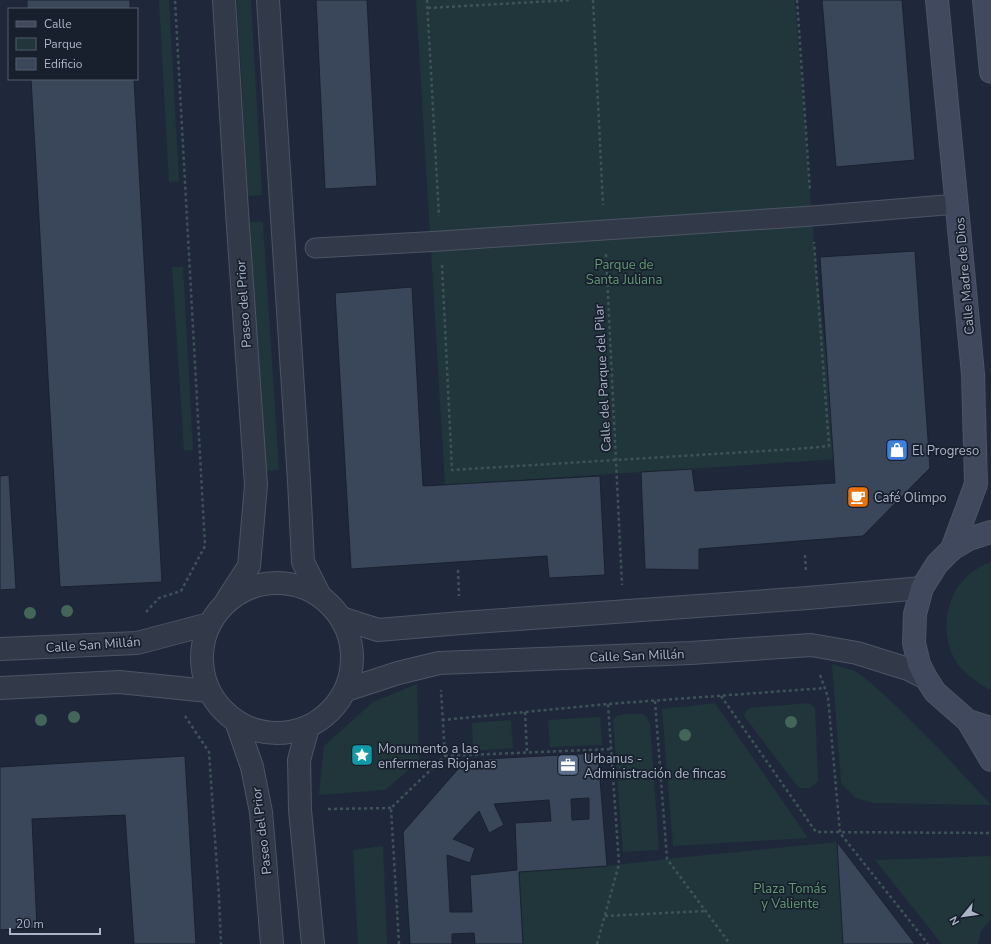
<svg xmlns="http://www.w3.org/2000/svg" width="991" height="944" font-family="'Nunito Sans',sans-serif">
<style>
.green{fill:#20363b}
.building{fill:#3a465a;stroke:#1a2230;fill-rule:evenodd}
.lines{fill:none;stroke-linecap:round;stroke-linejoin:round}
.pedestrian-casing{stroke:#4d5565;stroke-width:21}
.minor-casing{stroke:#4d5565;stroke-width:24}
.secondary-casing{stroke:#4d5565;stroke-width:24}
.path{stroke:#3e5358;stroke-width:2.5;stroke-dasharray:3 3;stroke-linecap:butt}
.pedestrian{stroke:#323a4a;stroke-width:19}
.minor{stroke:#323a4a;stroke-width:22}
.secondary{stroke:#40495d;stroke-width:22}
.tree{fill:#436659}
.labels{text-anchor:middle;stroke-width:3.5;stroke-linejoin:round;paint-order:stroke}
.park-label{font-size:13px;fill:#629972;stroke:#18202e}
.street-label{font-size:13px;fill:#acb5c7;stroke:#18202e}
.poi-label{font-size:13px;fill:#acb5c7;stroke:#18202e;text-anchor:start}
</style>
<rect width="100%" height="100%" fill="#1e283a"/>
<g class="green">
<polygon points="159,0 169,0 179,181 169,182"/>
<polygon points="237,0 251,0 262,195 248,196"/>
<polygon points="416,0 795,0 816,268 838,459 445,485"/>
<polygon points="250,222 263,222 279,470 264,471"/>
<polygon points="172,267 183,267 193,450 184,450"/>
<path d="M991,562V690L988,689C975,680 961,672 954,658C936,622 951,575 991,562Z"/>
<polygon points="832,664 855,671 871,683 897,707 943,753 991,805 873,803 856,798 841,783"/>
<polygon points="417,684 419,761 385,790 319,795 324,746 373,702"/>
<polygon points="715,703 808,838 673,846 662,709"/>
<path d="M809,703L815,708L818,781C811,788 808,790 798,787L744,716L746,711L750,708Z"/>
<polygon points="625,714 642,714 647,717 650,725 659,850 623,852 613,721 616,716"/>
<polygon points="600,717 602,745 550,747 548,720"/>
<polygon points="511,720 513,748 473,751 472,723"/>
<polygon points="837,842 843,944 523,944 519,872 607,866 667,859"/>
<polygon points="383,846 387,944 358,944 353,850"/>
<polygon points="991,856 991,919 981,931 978,944 942,944 875,860"/>
</g>
<g class="building">
<rect x="27" y="0" width="103" height="9"/>
<polygon points="316,0 367,0 377,186 325,189"/>
<polygon points="822,0 902,0 915,160 836,167"/>
<polygon points="31,79 134,79 162,582 60,587"/>
<polygon points="915,251 930,468 863,536 699,549 699,570 645,569 641,472 692,469 695,491 835,483 820,257"/>
<polygon points="412,287 423,486 600,476 605,575 549,578 547,556 351,569 335,293"/>
<polygon points="9,475 16,589 0,590 0,476"/>
<path d="M598,753L607,866L519,872L523,944H475L474,933L452,934V944H410L403,832L466,760ZM589,798V819L572,820L571,799ZM549,800L551,821L515,823L517,870L470,875L472,912H450L447,855L470,863L475,848L453,839L479,811L489,833L504,825L494,804Z"/>
<polygon points="185,756 196,944 134,944 125,815 32,819 37,928 0,930 0,767"/>
<polygon points="837,842 915,944 843,944"/>
</g>
<g class="lines">
<g class="pedestrian-casing">
<polyline id="pedestrian" points="315,248 441,241 812,216 957,204"/>
</g>
<g class="minor-casing">
<g id="minor">
<polyline points="224,0 237,212 256,485 249,566 227,600"/>
<polyline points="268,0 299,481 303,562 319,594"/>
<circle cx="277" cy="658" r="75"/>
<polyline points="341,618 378,630 461,623 808,598 922,588"/>
<polyline points="0,649 137,643 209,624"/>
<polyline points="0,688 119,682 209,691"/>
<polyline points="346,690 398,673 439,663 691,653 811,645 857,653 908,669 926,678"/>
<polyline points="236,721 252,767 261,812 272,944"/>
<polyline points="308,727 299,760 300,810 313,944"/>
</g>
</g>
<g class="secondary-casing">
<g id="secondary">
<polyline points="937,0 973,374 976,484 952,549"/>
<polyline points="984,0 991,72"/>
<polyline points="991,532 969,539 952,549 937,564 922,588 915,614 914,643 919,664 926,678 935,692 968,721 991,728"/>
<polyline points="968,721 991,760"/>
</g>
</g>
<g class="path">
<polyline points="427,0 439,216"/>
<polyline points="593,0 603,205"/>
<polyline points="797,0 810,191"/>
<polyline points="428,8 572,0"/>
<polyline points="606,254 622,585"/>
<polyline points="442,265 452,470 796,449 829,446 814,242"/>
<polyline points="805,555 806,572"/>
<polyline points="458,570 459,596"/>
<polyline points="146,612 159,598 181,591 205,546 175,0"/>
<polyline points="820,675 828,697 840,833 928,944"/>
<polyline points="721,696 816,832 991,833"/>
<polyline points="655,701 667,859 730,944"/>
<polyline points="525,712 527,753"/>
<polyline points="185,716 209,752 219,897 221,944"/>
<polyline points="442,720 608,704 825,688"/>
<polyline points="445,756 611,749"/>
<polyline points="328,809 391,808"/>
<polyline points="605,916 705,911"/>
<polyline points="399,944 391,808 445,756 441,690"/>
<polyline points="597,944 619,864 608,704"/>
</g>
<use href="#pedestrian" class="pedestrian"/>
<use href="#minor" class="minor"/>
<use href="#secondary" class="secondary"/>
</g>
<g class="tree">
<circle cx="67" cy="611" r="6"/>
<circle cx="30" cy="613" r="6"/>
<circle cx="74" cy="717" r="6"/>
<circle cx="41" cy="720" r="6"/>
<circle cx="791" cy="722" r="6"/>
<circle cx="685" cy="735" r="6"/>
</g>
<defs>
<g id="shop-square" transform="scale(1.15)"><rect x="-9" y="-9" width="18" height="18" rx="4" fill="#3f7fe0" stroke="#18202e"/><path d="M-5-2.5h2.3a2.7 3.5 0 0 1 5.4 0H5L5.5 6h-11ZM-1.5-2.5h3a1.5 2.3 0 0 0-3 0Z" fill="#fff"/></g>
<g id="cafe-square" transform="scale(1.15)"><rect x="-9" y="-9" width="18" height="18" rx="4" fill="#e8710a" stroke="#18202e"/><path d="M-5.5-4.5H6V0H3Q3 3.5 0 3.5H-2.5Q-5.5 3.5-5.5 0ZM3-3.2v2h1.7v-2ZM-6 4.5H4V6H-6Z" fill="#fff"/></g>
<g id="sight-square" transform="scale(1.15)"><rect x="-9" y="-9" width="18" height="18" rx="4" fill="#0f9aa8" stroke="#18202e"/><path d="M0-6L1.8-2.2L6-1.7L2.9 1.2L3.7 5.4L0 3.3L-3.7 5.4L-2.9 1.2L-6-1.7L-1.8-2.2Z" fill="#fff"/></g>
<g id="office-square" transform="scale(1.15)"><rect x="-9" y="-9" width="18" height="18" rx="4" fill="#5c6f8a" stroke="#18202e"/><path d="M-6-3h4V-5.5h4V-3h4V5H-6ZM-1-4.5V-3h2v-1.5ZM-6 0V1H6V0Z" fill="#fff"/></g>
</defs>
<g fill-rule="evenodd">
<use href="#shop-square" x="897" y="450"/>
<use href="#cafe-square" x="858" y="497"/>
<use href="#sight-square" x="362" y="755"/>
<use href="#office-square" x="568" y="765"/>
</g>
<g class="labels">
<g class="park-label">
<text x="624" y="269">Parque de<tspan x="624" dy="15">Santa Juliana</tspan></text>
<text x="790" y="893">Plaza Tomás<tspan x="790" dy="15">y Valiente</tspan></text>
</g>
<g class="street-label">
<text transform="translate(964 276) rotate(-95)" y="5">Calle Madre de Dios</text>
<text transform="translate(243 304) rotate(-94)" y="5">Paseo del Prior</text>
<text transform="translate(602 378) rotate(-93)" y="5">Calle del Parque del Pilar</text>
<text transform="translate(93 644) rotate(-4)" y="5">Calle San Millán</text>
<text transform="translate(637 655) rotate(-2)" y="5">Calle San Millán</text>
<text transform="translate(261 831) rotate(-97)" y="5">Paseo del Prior</text>
</g>
<g class="poi-label">
<text x="912" y="455">El Progreso</text>
<text x="874" y="502">Café Olimpo</text>
<text x="378" y="753">Monumento a las<tspan x="378" dy="15">enfermeras Riojanas</tspan></text>
<text x="584" y="763">Urbanus -<tspan x="584" dy="15">Administración de fincas</tspan></text>
</g>
</g>
<rect x="8" y="8" width="130" height="72" fill="#18202e" stroke="#535c6b"/>
<rect x="16" y="21" width="20" height="6" fill="#40495d" stroke="#535c6b"/>
<text x="44" y="28" font-size="12" fill="#acb5c7">Calle</text>
<rect x="16" y="38" width="20" height="12" fill="#20363b" stroke="#535c6b"/>
<text x="44" y="48" font-size="12" fill="#acb5c7">Parque</text>
<rect x="16" y="58" width="20" height="12" fill="#3a465a" stroke="#535c6b"/>
<text x="44" y="68" font-size="12" fill="#acb5c7">Edificio</text>
<g transform="translate(963 916) rotate(241)" stroke="#18202e" stroke-width="3" paint-order="stroke">
<path d="M0-3L7 15L0 10L-7 15Z" fill="#acb5c7"/>
<text y="-6" font-size="11" font-weight="bold" text-anchor="middle" fill="#acb5c7">N</text>
</g>
<path d="M10 928v6h90v-6" fill="none" stroke="#acb5c7" stroke-width="2"/>
<text x="16" y="928" font-size="12" fill="#acb5c7" stroke="#18202e" stroke-width="3" paint-order="stroke">20 m</text>
</svg>
